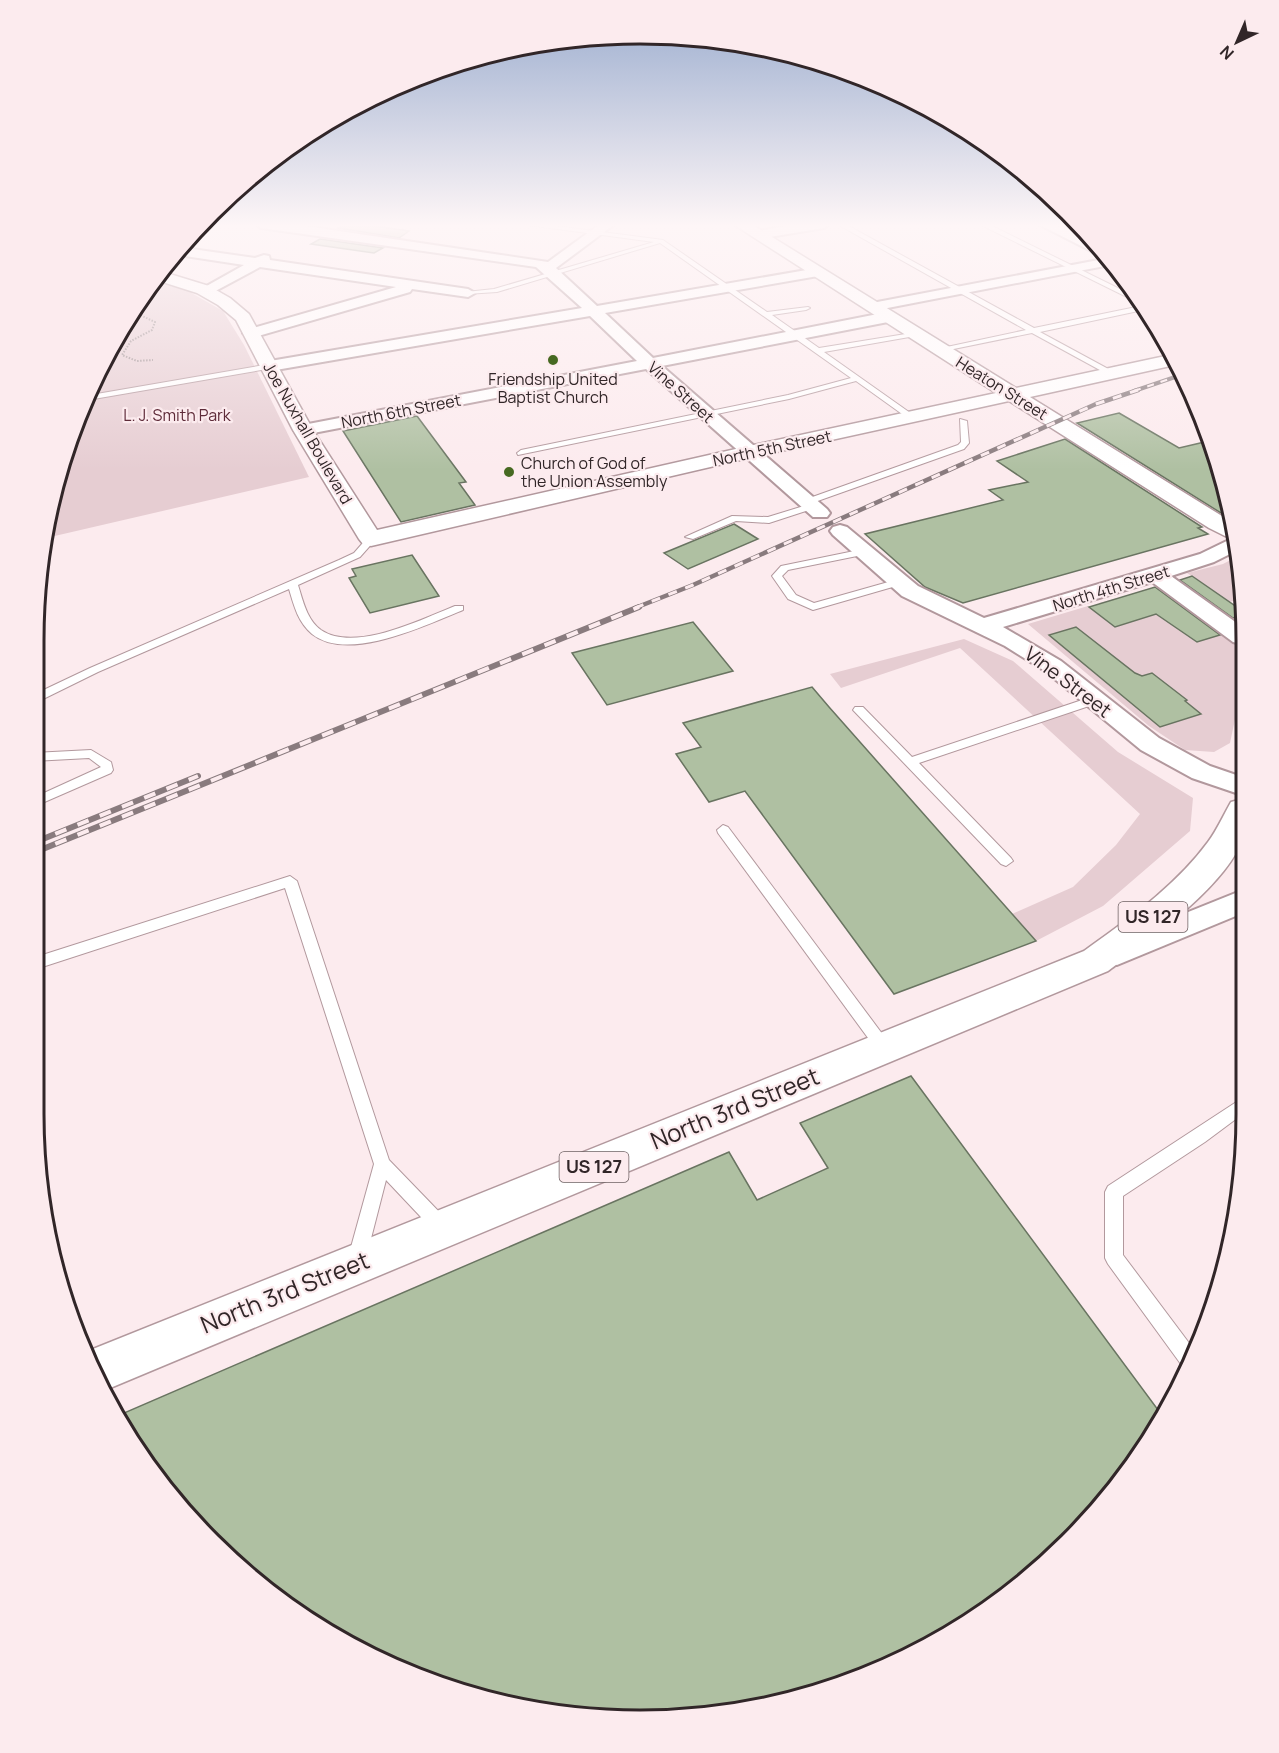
<svg xmlns="http://www.w3.org/2000/svg" width="1279" height="1753" font-family="Manrope,sans-serif">
<style>
.green{fill:#e6cdd2}
.building{fill:#afc0a2;stroke:#697461;stroke-width:1.5}
.lines{fill:none;stroke-linecap:round;stroke-linejoin:round}
.lane-casing{stroke:#b2989d;stroke-width:2}
.street-casing{stroke:#b2989d;stroke-width:4}
.secondary-casing{stroke:#b2989d;stroke-width:3}
.highway-casing{stroke:#b2989d;stroke-width:3}
.path{stroke:#9d8f91;stroke-width:2;stroke-dasharray:1.5 1.5;stroke-linecap:butt}
.lane{fill:#fff;fill-rule:evenodd}
.street{fill:#fff;fill-rule:evenodd}
.secondary{fill:#fff;fill-rule:evenodd}
.highway{fill:#fff;fill-rule:evenodd}
.rail-far2-casing{stroke:#897b7e;stroke-width:4}
.rail-far1-casing{stroke:#897b7e;stroke-width:4.5}
.rail-casing{stroke:#897b7e;stroke-width:6}
.rail-far2{stroke:#fcebee;stroke-width:2;stroke-dasharray:7;stroke-linecap:butt}
.rail-far1{stroke:#fcebee;stroke-width:3;stroke-dasharray:9;stroke-linecap:butt}
.rail{stroke:#fcebee;stroke-width:4;stroke-dasharray:12;stroke-linecap:butt}
.poi-dot{fill:#466921;stroke:#fcebee;stroke-width:2}
.labels{text-anchor:middle;stroke-width:4.5;stroke-linejoin:round;paint-order:stroke}
.far-poi-label{font-size:16px;fill:#312628;stroke:#fcebee}
.far-street-label{font-size:16px;fill:#312628;stroke:#fcebee}
.far-park-label{font-size:16px;fill:#5e2b39;stroke:#fcebee}
.shield{fill:#fcebee;stroke:#6e6163;stroke-width:1.5}
.shield-label{font-size:18px;font-weight:bold;fill:#312628}
.street-label{font-size:20px;fill:#312628;stroke:#fcebee}
.near-street-label{font-size:24px;fill:#312628;stroke:#fcebee}
.rim{fill:none;stroke:#312628;stroke-width:3}
</style>
<rect width="100%" height="100%" fill="#fcebee"/>
<g class="green">
<polygon points="152,281 188,291 223,311 244,345 309,477 46,538 54,483 79,407 135,303"/>
<polygon points="1240,555 1241,604 1236,600 1211,608 1195,597 1214,591 1187,573 1223,564"/>
<polygon points="1160,587 1186,608 1241,644 1242,686 1230,743 1214,752 1185,750 1149,726 1028,624 1088,606 1115,627 1120,619 1099,603"/>
<polygon points="964,639 1013,661 1118,752 1193,798 1190,831 1103,906 1036,941 1012,914 1073,887 1116,845 1140,814 960,648 841,688 830,674"/>
</g>
<g class="building">
<polygon points="345,224 362,224 409,231 399,238 338,228"/>
<polygon points="320,239 383,248 374,253 311,244"/>
<polygon points="1119,413 1179,448 1209,441 1229,518 1077,423"/>
<polygon points="417,416 466,482 459,483 475,505 401,522 343,431"/>
<polygon points="1065,439 1202,527 1198,528 1208,534 963,603 925,587 865,534 1003,500 989,490 1028,482 997,461"/>
<polygon points="734,524 758,539 688,569 664,553"/>
<polygon points="412,555 439,596 370,613 349,578 356,576 352,569"/>
<polygon points="1192,576 1241,610 1241,615 1233,618 1180,580"/>
<polygon points="1155,587 1220,635 1197,642 1156,614 1115,627 1089,607"/>
<polygon points="693,622 733,671 607,705 572,653"/>
<polygon points="1076,627 1135,673 1142,676 1152,673 1187,700 1185,701 1201,714 1160,727 1049,635"/>
<polygon points="812,687 829,707 1036,941 894,994 745,791 709,802 676,754 701,747 683,723"/>
<polygon points="911,1076 1164,1418 1096,1513 1009,1594 872,1674 718,1715 600,1719 522,1708 372,1658 239,1569 135,1450 117,1416 729,1152 757,1200 828,1168 800,1123"/>
</g>
<g class="lines">
<g class="lane-casing">
<g id="lane">
<polygon points="520,224 541,224 663,240 767,312 808,307 810,308 806,310 772,315 819,348 918,332 919,334 915,336 824,352 916,417 909,419 856,381 789,399 518,455 517,453 521,450 788,395 851,378 660,243 497,292 466,294 466,292 494,289 654,242"/>
<polygon points="837,224 845,224 1034,328 1141,306 1143,310 1040,332 1112,371 1112,375 1109,375 1032,333 939,352 938,350 942,348 1026,330"/>
<polygon points="979,224 988,224 1136,297 1139,303"/>
<polygon points="270,364 274,366 273,368 82,401 85,396"/>
<polygon points="960,419 967,421 969,443 964,449 812,503 817,506 815,508 769,523 736,521 693,539 685,537 732,516 768,517 807,505 802,502 804,500 958,445 961,442"/>
<path d="M371,536L376,539L360,557L298,585C303,601 307,620 321,630C355,653 422,619 455,606H463V610C426,625 348,663 312,634C298,622 294,606 289,589L98,672L33,704V695L90,668L339,560L354,553L368,537Z"/>
<polygon points="864,549 867,550 867,554 788,570 782,576 796,595 814,603 899,579 904,582 903,584 813,610 788,599 772,576 781,566"/>
<polygon points="1094,696 1098,697 1098,703 919,763 1011,858 1013,861 1006,866 1001,864 853,710 855,707 863,707 912,757"/>
<polygon points="91,750 111,762 113,770 111,773 33,807 33,798 101,767 89,758 33,761 33,753"/>
<polygon points="723,825 728,827 889,1043 892,1048 889,1053 884,1054 879,1053 718,833 717,830"/>
<polygon points="290,876 297,881 389,1160 448,1221 451,1227 448,1233 442,1235 436,1233 386,1180 366,1258 363,1264 357,1267 351,1264 348,1258 374,1164 285,888 33,970 33,958"/>
<polygon points="1244,1097 1244,1113 1205,1142 1123,1196 1123,1255 1195,1351 1187,1368 1183,1367 1108,1264 1105,1258 1105,1192 1108,1186"/>
</g>
</g>
<g class="street-casing">
<g id="street">
<polygon points="255,224 292,224 548,262 600,224 615,224 556,268 597,306 818,268 825,272 818,276 605,313 653,358 888,312 896,317 888,322 662,366 827,509 830,513 827,517 813,517 646,369 303,435 297,434 294,430 297,426 303,425 637,361 590,316 270,371 264,369 262,366 270,361 582,308 536,267 261,228"/>
<polygon points="798,224 830,224 824,228 758,239 751,235 758,231"/>
<path d="M1038,224C1063,224 1088,236 1106,254H1097Z"/>
<polygon points="178,247 255,258 264,255 269,256 270,260 468,289 475,293 468,297 412,289 410,292 251,338 243,333 246,330 396,287 260,267 208,295 203,294 201,291 203,288 244,265 172,254"/>
<polygon points="1109,258 1115,264 872,311 865,307 872,303"/>
<polygon points="840,525 847,527 918,586 984,618 1200,554 1235,537 1238,550 1214,562 1171,576 1241,626 1241,644 1233,642 1152,582 1003,627 1061,661 1159,738 1210,766 1242,777 1242,795 1192,778 1141,750 1045,671 1005,646 902,596 833,535 830,531 833,527"/>
<polygon points="1243,890 1243,913 1117,965 1106,961 1102,953 1106,945"/>
</g>
</g>
<g class="secondary-casing">
<polygon id="secondary" points="733,224 751,224 1016,388 1170,355 1175,365 1030,397 1230,521 1235,538 1225,536 1209,528 1009,401 749,458 371,546 363,544 359,539 293,430 236,320 218,305 197,293 153,279 160,271 209,286 230,298 249,314 313,430 377,530 749,446 996,393"/>
</g>
<g class="highway-casing">
<path id="highway" d="M1242,799C1243,810 1246,830 1242,840C1226,886 1147,942 1108,971L103,1391L83,1353L1084,951C1128,919 1175,887 1208,842C1217,830 1223,816 1231,802Z"/>
</g>
<polyline class="path" points="129,313 138,314 155,322 152,330 131,341 122,355 137,361 153,360"/>
<use href="#lane" class="lane"/>
<use href="#street" class="street"/>
<use href="#secondary" class="secondary"/>
<use href="#highway" class="highway"/>
<g class="rail-far2-casing">
<polyline id="rail-far2" points="1134,391 1181,375"/>
</g>
<g class="rail-far1-casing">
<polyline id="rail-far1" points="635,608 693,585 1096,404 1138,390"/>
</g>
<g class="rail-casing">
<g id="rail">
<polyline points="33,843 198,776"/>
<polyline points="33,853 639,607"/>
</g>
</g>
<use href="#rail-far2" class="rail-far2"/>
<use href="#rail-far1" class="rail-far1"/>
<use href="#rail" class="rail"/>
</g>
<linearGradient id="sky" x2="0" y2="1"><stop stop-color="#9aacce"/><stop offset="0.48" stop-color="#fef6f7"/><stop offset="1" stop-color="#fef6f7" stop-opacity="0"/></linearGradient>
<rect width="1279" height="470" fill="url(#sky)"/>
<g class="poi-dot">
<circle cx="553" cy="360" r="6"/>
<circle cx="509" cy="472" r="6"/>
</g>
<g class="labels">
<g class="far-poi-label">
<text x="553" y="385">Friendship United<tspan x="553" dy="18">Baptist Church</tspan></text>
<text x="521" y="469" text-anchor="start">Church of God of<tspan x="521" dy="18">the Union Assembly</tspan></text>
</g>
<g class="far-street-label">
<text transform="translate(1002 388) rotate(32)" y="6">Heaton Street</text>
<text transform="translate(681 392) rotate(42)" y="6">Vine Street</text>
<text transform="translate(401 411) rotate(-11)" y="6">North 6th Street</text>
<text transform="translate(308 433) rotate(60)" y="6">Joe Nuxhall Boulevard</text>
<text transform="translate(772 448) rotate(-12)" y="6">North 5th Street</text>
<text transform="translate(1111 588) rotate(-17)" y="6">North 4th Street</text>
</g>
<g class="far-park-label">
<text x="177" y="421">L. J. Smith Park</text>
</g>
<g class="shield">
<rect x="1118.5" y="902" width="69" height="30" rx="4.5"/>
<rect x="559.5" y="1152" width="69" height="30" rx="4.5"/>
</g>
<g class="shield-label">
<text x="1153" y="923">US 127</text>
<text x="594" y="1173">US 127</text>
</g>
<g class="street-label">
<text transform="translate(1068 682) rotate(37)" y="7">Vine Street</text>
</g>
<g class="near-street-label">
<text transform="translate(735 1109) rotate(-22)" y="8">North 3rd Street</text>
<text transform="translate(285 1293) rotate(-22)" y="8">North 3rd Street</text>
</g>
</g>
<path d="M0 0H1279V1753H0ZM640 44H640A596 596 0 0 1 1236 640V1114A596 596 0 0 1 640 1710H640A596 596 0 0 1 44 1114V640A596 596 0 0 1 640 44Z" fill="#fcebee" fill-rule="evenodd"/>
<path class="rim" d="M640 44H640A596 596 0 0 1 1236 640V1114A596 596 0 0 1 640 1710H640A596 596 0 0 1 44 1114V640A596 596 0 0 1 640 44Z"/>
<g transform="translate(1237 42) rotate(224)" stroke="#fcebee" stroke-width="4.5" paint-order="stroke">
<path d="M0-4.5L10 22L0 15L-10 22Z" fill="#312628"/>
<text y="-9" font-size="16" font-weight="bold" text-anchor="middle" fill="#312628">N</text>
</g>
</svg>
